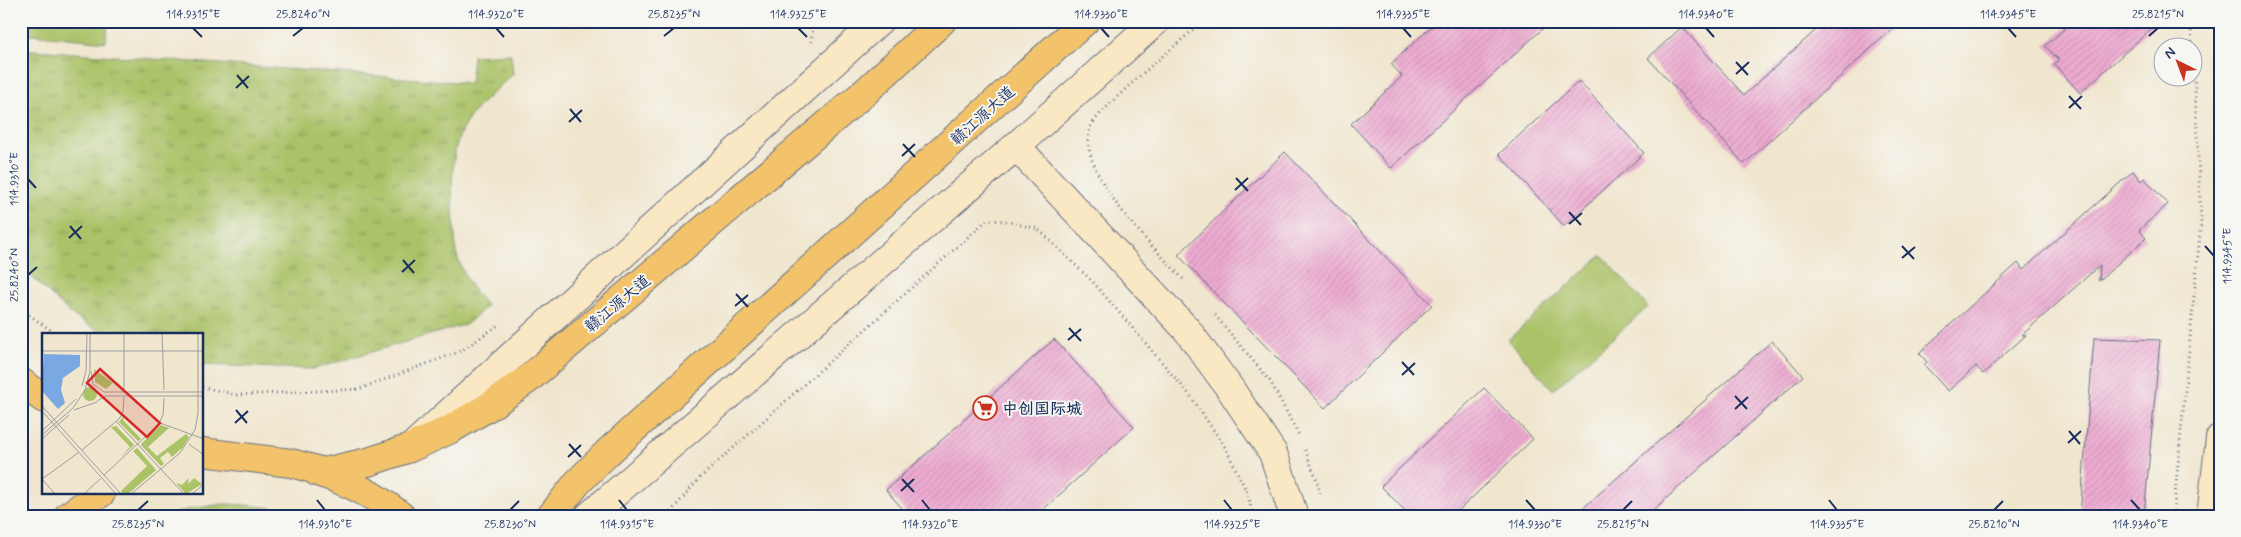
<svg xmlns="http://www.w3.org/2000/svg" width="2241" height="537" font-family="Mynerve,'LXGW WenKai TC',sans-serif">
<style>
.grass{fill:url(#grass-tufts);stroke:#637862}
.garden{fill:#abc267;stroke:#637862}
.building{fill:url(#building-hatch)}
.lines{fill:none;stroke-linecap:round;stroke-linejoin:round}
.secondary-casing{stroke:#666f85;stroke-width:30}
.primary-casing{stroke:#666f85;stroke-width:30}
.path{stroke:#666f85;stroke-width:3;stroke-dasharray:1 4;stroke-linecap:butt}
.secondary{stroke:#fae7c3;stroke-width:28}
.primary{stroke:#f2c36a;stroke-width:28}
.ticks{fill:none;stroke:#1b2f5e;stroke-width:2}
.labels{text-anchor:middle;stroke-width:4;stroke-linejoin:round;paint-order:stroke}
.street-label{font-size:16px;fill:#1b2f5e;stroke:#f6f6f2}
.poi-label{font-size:16px;font-weight:bold;fill:#1b2f5e;stroke:#f6f6f2;text-anchor:start}
.inset-road{fill:none;stroke:#9b9da1;stroke-width:1}
.view{fill:#d62828;fill-opacity:0.15;stroke:#d62828;stroke-width:2.5}
.inset-edge{fill:none;stroke:#1b2f5e;stroke-width:2.5}
.neatline{fill:none;stroke:#1b2f5e;stroke-width:2}
.ticks-label{font-size:12px;text-anchor:middle;fill:#1b2f5e}
</style>
<defs>
<pattern id="grass-tufts" width="24" height="20" patternUnits="userSpaceOnUse" patternTransform="scale(1.25)"><rect width="24" height="20" fill="#abc267"/><path d="M3 7l-1-3M5 7V3M7 7l1-3M15 17l-1-3M17 17v-4M19 17l1-3" fill="none" stroke="#8a9e58"/></pattern>
<pattern id="building-hatch" width="6" height="6" patternUnits="userSpaceOnUse" patternTransform="scale(1.25)"><rect width="6" height="6" fill="#edabd0"/><path d="M-1 1l2-2M0 6l6-6M5 7l2-2" fill="none" stroke="#cb93b5"/></pattern>
</defs>
<rect width="100%" height="100%" fill="#f6f6f2"/>
<filter id="ink" filterUnits="userSpaceOnUse"><feTurbulence type="fractalNoise" baseFrequency=".02" numOctaves="2"/><feDisplacementMap in="SourceGraphic" scale="10" xChannelSelector="R" yChannelSelector="G"/><feConvolveMatrix kernelMatrix="1 2 1 2 8 2 1 2 1" color-interpolation-filters="sRGB"/></filter>
<filter id="wash" filterUnits="userSpaceOnUse"><feTurbulence type="fractalNoise" baseFrequency=".0096" numOctaves="4" result="noise"/><feDisplacementMap in="SourceGraphic" scale="20" xChannelSelector="R" yChannelSelector="G"/><feGaussianBlur stdDeviation="1.12" result="paint"/><feColorMatrix in="noise" values="0 0 0 0 0 0 0 0 0 0 0 0 0 0 0 0 0 1.4 0 .05"/><feComposite in="paint" operator="in"/></filter>
<g filter="url(#wash)">
<rect width="100%" height="100%" fill="#f0e6ce"/>
<path class="grass" d="M21,49L470,83L473,56L511,54L513,74C496,90 475,106 463,128C446,159 454,216 456,251C461,272 472,290 487,306L467,324L313,369L203,365L202,334H103L71,314L21,267Z"/>
<g class="garden">
<polygon points="21,21 108,21 106,42 21,33"/>
<polygon points="1602,255 1648,307 1553,390 1508,340"/>
<path d="M224,504C251,505 278,507 304,516H165L190,509Z"/>
</g>
<g id="blocks">
<g class="building">
<polygon points="1437,21 1551,21 1391,168 1351,124 1402,76 1391,64"/>
<polygon points="1826,21 1901,21 1744,164 1648,58 1682,27 1744,95"/>
<polygon points="2073,21 2160,21 2080,93 2054,64 2059,60 2045,46"/>
<polygon points="1579,81 1644,153 1564,226 1499,154"/>
<polygon points="1285,152 1432,305 1325,408 1178,255"/>
<polygon points="2133,171 2141,181 2144,178 2168,204 2139,230 2146,238 2099,281 2100,265 2022,335 2026,335 1983,374 1976,366 1948,391 1924,365 1927,362 1919,353 2018,263 2023,270"/>
<polygon points="2094,338 2160,340 2144,516 2080,516"/>
<polygon points="1054,339 1134,427 1036,516 909,516 886,490"/>
<polygon points="1772,341 1803,376 1660,504 1646,516 1574,516"/>
<polygon points="1484,388 1533,439 1453,516 1410,516 1381,486"/>
</g>
</g>
</g>
<g filter="url(#ink)">
<use href="#blocks" fill-opacity="0" stroke="#666f85" stroke-width="1"/>
<g class="lines">
<g class="secondary-casing">
<g id="secondary">
<polyline points="1016,146 1188,331 1231,390 1273,453 1294,516"/>
<polyline points="416,443 879,21"/>
<polyline points="589,516 1016,146 1156,21"/>
<polyline points="2211,516 2220,438"/>
</g>
</g>
<g class="primary-casing">
<g id="primary">
<polyline points="21,382 44,399"/>
<polyline points="202,452 291,463 324,472 368,462 410,448 451,429 490,406 527,380 864,93 942,21"/>
<path d="M317,472C348,481 376,496 401,516"/>
<polyline points="68,516 101,493"/>
<polyline points="551,516 578,482 607,453 1085,21"/>
</g>
</g>
<g class="path">
<polyline points="2191,21 2192,48"/>
<polyline points="811,42 814,21"/>
<path d="M1183,279C1155,248 1076,174 1090,128C1096,110 1184,39 1203,21"/>
<polyline points="21,309 56,334"/>
<polyline points="1215,315 1270,381 1300,437"/>
<polyline points="202,387 237,395 359,389 461,351 500,324"/>
<polyline points="1305,450 1316,477 1320,493"/>
<polyline points="667,516 700,478 987,220 1005,221 1038,229 1093,282 1189,394 1225,447 1248,494 1253,516"/>
<polyline points="2173,516 2201,223 2194,67"/>
</g>
<use href="#secondary" class="secondary"/>
<use href="#primary" class="primary"/>
</g>
</g>
<path class="ticks" d="M193,28L202,37M496,28L504,37M798,28L807,37M1101,28L1109,37M1403,28L1411,37M1706,28L1714,37M2008,28L2016,37M293,36L303,28M664,36L674,28M2149,36L2158,28M1736,62L1748,75M1736,74L1749,62M237,75L248,88M236,88L249,76M2069,96L2081,109M2069,108L2082,96M570,109L581,122M569,122L582,110M903,144L915,157M902,156L915,144M1236,178L1248,191M28,179L36,188M1235,190L1248,178M1569,212L1581,225M1569,224L1582,213M70,226L81,239M69,238L82,226M1902,246L1914,259M2205,246L2214,256M1902,258L1915,247M403,260L414,273M402,272L415,260M28,275L37,267M736,294L748,307M735,306L748,295M1069,328L1081,341M1068,340L1081,329M1402,362L1414,375M1402,375L1415,363M1735,396L1747,409M1735,409L1748,397M236,410L247,423M235,423L248,411M2069,431L2080,444M2068,443L2081,431M569,444L581,457M568,457L581,445M902,479L914,492M901,491L914,479M317,500L325,510M619,500L627,510M922,500L930,510M1224,500L1232,510M1526,500L1535,510M1829,500L1837,510M2131,500L2140,510M138,510L148,501M510,510L519,501M1623,510L1632,501M1994,510L2003,501"/>
<defs>
<g id="supermarket-ring" transform="scale(1.25)"><circle r="9.5" fill="#f6f6f2" stroke="#c8321e" stroke-width="1.5"/><path d="M-6-5.5h2.5l.6 2H6L4.5 2H-2.5L-4.4-4H-6ZM-1.5 3.2a1.3 1.3 0 1 0 .1 0ZM3 3.2a1.3 1.3 0 1 0 .1 0Z" fill="#c8321e"/></g>
</defs>
<g fill-rule="evenodd">
<use href="#supermarket-ring" x="985" y="408"/>
</g>
<g class="labels">
<g class="street-label">
<text transform="translate(982 115) rotate(-42)" y="6">赣江源大道</text>
<text transform="translate(617 303) rotate(-40)" y="6">赣江源大道</text>
</g>
<g class="poi-label">
<text x="1002" y="414">中创国际城</text>
</g>
</g>
<g transform="translate(42 333)">
<rect width="161" height="161" fill="#f0e6ce"/>
<path d="M52,36L71,50L64,56L53,49ZM82,82L81,87L99,106L96,108L77,89ZM74,93L92,112L79,124L88,114L69,94ZM144,101L147,104L141,114L130,124L126,119L118,125L122,131L119,133L99,112L101,109L115,123Z" fill="#abc267"/>
<path d="M119,92L127,95L106,114L101,109ZM95,115L114,137L86,161H81L79,158L105,133L91,118Z" fill="#abc267"/>
<path d="M41 61a7 7 0 1 1 14 0a7 7 0 1 1-14 0ZM147,145L146,151L152,145L160,151L144,161L134,150L140,152Z" fill="#abc267"/>
<path d="M2,21L38,22V33L21,45L19,57L23,70L16,76L0,58Z" fill="#7aa8e3"/>
<path class="inset-road" d="M120,0L122,57M0,18H162M49,38L51,51L62,59H162M40,53L44,38L45,0M82,58V0M55,68L64,63H162M0,73L79,161M32,77L55,69M0,78L74,161M74,88L142,161M118,90L162,106M0,98L34,66M0,102L31,75L43,57L48,38V0M0,106L27,82M147,111L162,122M40,117L77,86L81,79L82,64M62,142L116,92L121,82L122,65M0,146L36,120M0,146L13,161M42,161L58,146M89,161L138,120L153,97L156,80V0M150,161L162,151"/>
<path class="view" d="M58,36L118,90L105,104L45,50Z"/>
<rect width="161" height="161" class="inset-edge"/>
</g>
<rect width="2241" height="537" fill="none" stroke="#f6f6f2" stroke-width="55"/>
<g transform="translate(2178 62) rotate(318)"><circle r="24" fill="#f6f6f2" stroke="#9ea6b7"/>
<path d="M0-4L9 19L0 12L-9 19Z" fill="#c8321e"/>
<text y="-8" font-size="14" font-weight="bold" text-anchor="middle" fill="#1b2f5e">N</text>
</g>
<rect x="28" y="28" width="2186" height="482" class="neatline"/>
<g class="ticks-label">
<text x="193" y="18">114.9315°E</text>
<text x="303" y="18">25.8240°N</text>
<text x="496" y="18">114.9320°E</text>
<text x="674" y="18">25.8235°N</text>
<text x="798" y="18">114.9325°E</text>
<text x="1101" y="18">114.9330°E</text>
<text x="1403" y="18">114.9335°E</text>
<text x="1706" y="18">114.9340°E</text>
<text x="2008" y="18">114.9345°E</text>
<text x="2158" y="18">25.8215°N</text>
<text transform="translate(14 179) rotate(-90)" y="4">114.9310°E</text>
<text transform="translate(2227 256) rotate(-90)" y="4">114.9345°E</text>
<text transform="translate(14 275) rotate(-90)" y="4">25.8240°N</text>
<text x="138" y="528">25.8235°N</text>
<text x="325" y="528">114.9310°E</text>
<text x="510" y="528">25.8230°N</text>
<text x="627" y="528">114.9315°E</text>
<text x="930" y="528">114.9320°E</text>
<text x="1232" y="528">114.9325°E</text>
<text x="1535" y="528">114.9330°E</text>
<text x="1623" y="528">25.8215°N</text>
<text x="1837" y="528">114.9335°E</text>
<text x="1994" y="528">25.8210°N</text>
<text x="2140" y="528">114.9340°E</text>
</g>
</svg>
